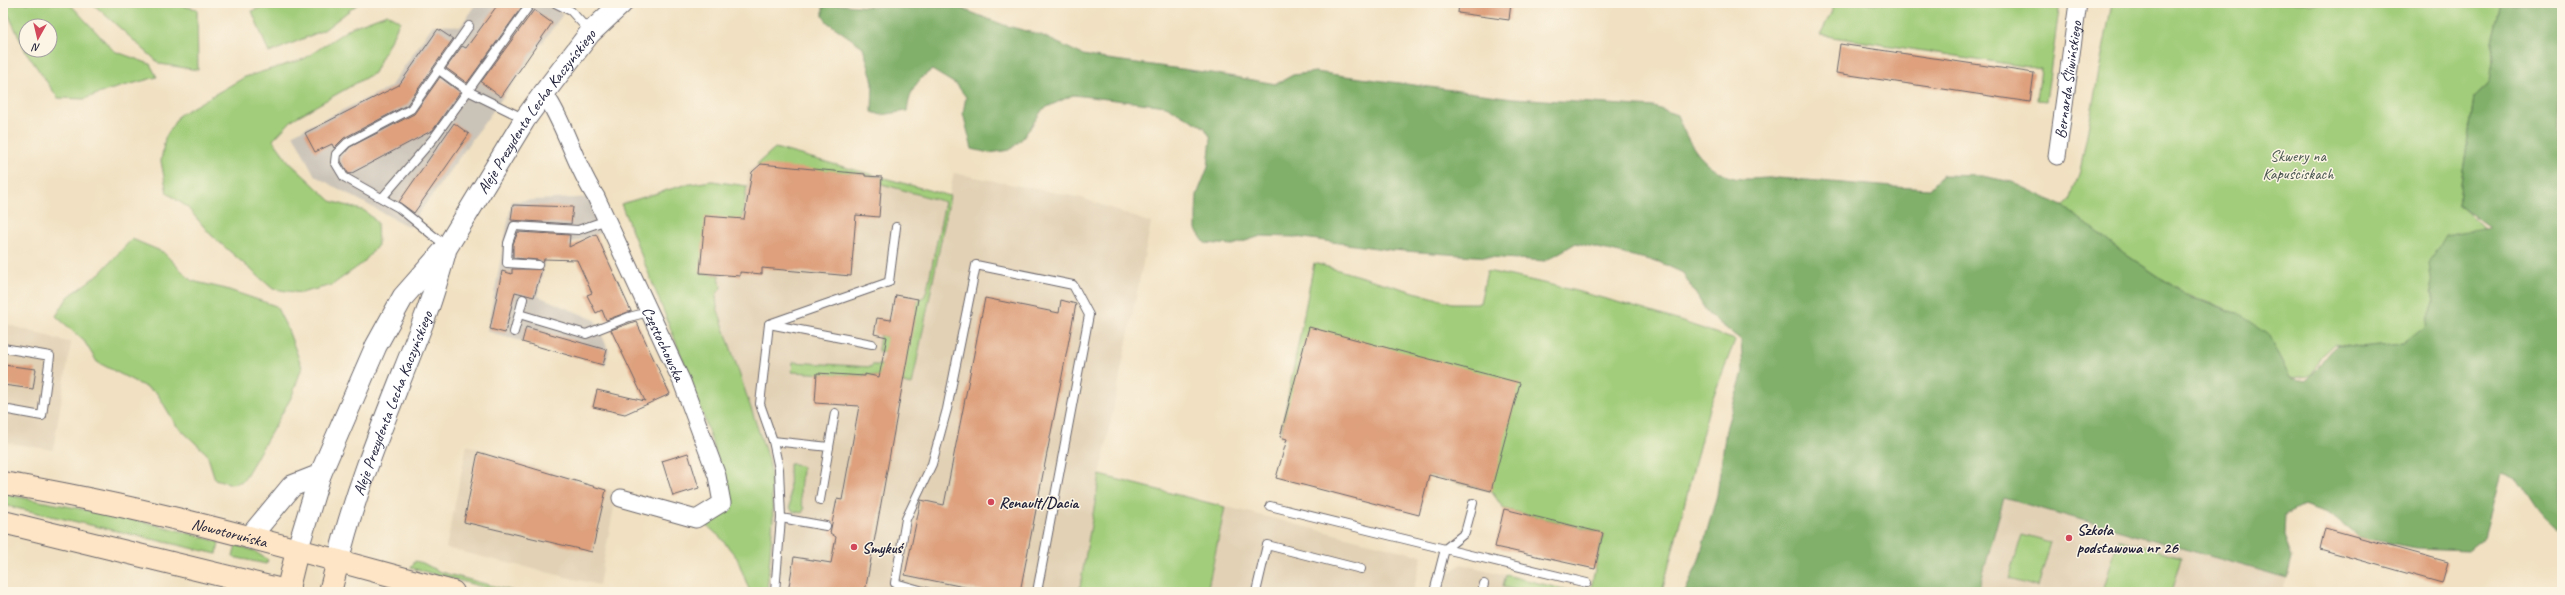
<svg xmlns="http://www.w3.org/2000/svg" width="2565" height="595" font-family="Caveat,sans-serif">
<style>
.built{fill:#e2d1b5}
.industrial{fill:#cac3b8}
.green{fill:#a2cd7a;stroke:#62785a;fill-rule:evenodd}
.forest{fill:#81b06a;stroke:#526952}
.building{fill:#dea07d}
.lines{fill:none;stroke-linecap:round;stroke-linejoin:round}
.service-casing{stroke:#6a656a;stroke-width:10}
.minor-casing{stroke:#6a656a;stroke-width:19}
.tertiary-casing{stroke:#6a656a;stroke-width:23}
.secondary-casing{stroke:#6a656a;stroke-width:24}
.service{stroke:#fff;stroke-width:8}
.minor{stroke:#fff;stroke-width:17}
.tertiary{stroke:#fff;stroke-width:21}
.secondary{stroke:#fde5c5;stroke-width:22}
.poi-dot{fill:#d1495b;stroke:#fcf5e5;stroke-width:1.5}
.labels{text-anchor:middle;stroke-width:3;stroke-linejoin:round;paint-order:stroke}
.street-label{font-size:16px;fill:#22223b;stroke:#fcf5e5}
.park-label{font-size:16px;fill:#48554e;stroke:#fcf5e5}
.poi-label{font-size:16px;font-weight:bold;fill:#22223b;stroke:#fcf5e5;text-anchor:start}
</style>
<rect width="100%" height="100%" fill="#fcf5e5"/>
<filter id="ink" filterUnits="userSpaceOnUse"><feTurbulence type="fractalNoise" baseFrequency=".025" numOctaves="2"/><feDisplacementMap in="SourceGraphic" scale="8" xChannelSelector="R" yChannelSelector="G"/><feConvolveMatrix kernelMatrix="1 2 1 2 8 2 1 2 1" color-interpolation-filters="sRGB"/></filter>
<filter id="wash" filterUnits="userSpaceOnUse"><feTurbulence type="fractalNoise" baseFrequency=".012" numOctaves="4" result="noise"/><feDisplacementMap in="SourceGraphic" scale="16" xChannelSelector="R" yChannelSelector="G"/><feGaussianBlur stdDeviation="0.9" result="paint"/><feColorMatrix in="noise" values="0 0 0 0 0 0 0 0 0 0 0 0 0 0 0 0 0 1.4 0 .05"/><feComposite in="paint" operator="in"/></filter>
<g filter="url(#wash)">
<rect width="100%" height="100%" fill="#f1e1c2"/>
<g class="built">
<polygon points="541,3 569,3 563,14"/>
<polygon points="775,148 949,196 954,173 1082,198 1151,223 1100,475 1422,556 1413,592 758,592 673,305 702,211 742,216 749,171"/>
<polygon points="3,323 71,343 53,450 3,442"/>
<polygon points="467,445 617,492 599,585 446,548"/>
<polygon points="2003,498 2287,578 2283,592 1978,592"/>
<polygon points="1461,564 1575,592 1444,592 1448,575"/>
</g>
<g class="industrial">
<polygon points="476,3 541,3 563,14 409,227 315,176 293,134 390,87 433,25 461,26"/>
<polygon points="596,197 611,229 571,243 570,260 545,259 538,296 595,320 609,351 605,366 487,331 512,201"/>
</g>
<g class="green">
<path d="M3,3H69L114,51L150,64L157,77L109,90L84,99L58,98L26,52ZM26,26H50V50H26Z"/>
<polygon points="92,3 169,3 197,9 198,70 160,64"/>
<polygon points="272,3 359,3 324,30 269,53 252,11"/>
<polygon points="1836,3 2060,3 2046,101 2037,100 2041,69 1820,35"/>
<polygon points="2112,3 2501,3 2492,41 2493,60 2490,83 2474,98 2458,204 2486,230 2432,289 2434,302 2427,326 2403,344 2360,348 2334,344 2321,356 2311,376 2290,378 2279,356 2236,313 2184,293 2128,256 2063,206 2070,200 2080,171"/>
<polygon points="387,14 400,21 374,73 293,119 273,140 289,162 331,201 365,211 377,222 378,245 363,263 332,285 301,293 273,289 211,235 187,207 167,193 161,161 165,138 179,115 245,77 304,59 352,27"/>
<polygon points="775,148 950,196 912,385 903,383 903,381 865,374 865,376 792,372 793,362 871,367 872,365 889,365 901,357 878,351 880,335 887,337 907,353 918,299 924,297 927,290 945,202 882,184 882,177 865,176 865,174 760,166 757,164"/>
<polygon points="712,181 747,186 742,219 700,273 719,275 721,288 716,295 717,307 770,465 773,518 767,592 750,592 737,558 720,537 703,522 726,485 693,385 621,204 684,185"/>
<polygon points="132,239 163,252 192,281 226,289 276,306 288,330 302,367 292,396 243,481 232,484 215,479 207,454 176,425 157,393 97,362 84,341 56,316 68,297 100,273"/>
<path d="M1314,263L1452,303H1480L1487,271C1573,288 1652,310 1735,340L1709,408L1662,592H1590L1603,534L1600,532L1504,509L1491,491L1280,437Z"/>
<path d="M789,464H795L802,467C802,480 797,496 804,509L802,513L792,511L790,507Z"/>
<polygon points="1100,475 1225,507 1207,592 1079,592"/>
<path d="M3,494C75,508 149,520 219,542L217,554L3,505Z"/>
<polygon points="2022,534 2051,542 2038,587 2009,579"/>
<polygon points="2118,539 2182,557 2172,592 2103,592"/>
<polygon points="236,545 254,551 268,560 266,564 233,557"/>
<polygon points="415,561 423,563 440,572 516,592 502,592 411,568"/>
<polygon points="1506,575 1575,592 1524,592 1503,587"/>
</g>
<path class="forest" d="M901,3L957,7L1004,25L1041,35L1083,55L1100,58L1211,73L1276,84L1293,75L1315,72L1513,98L1654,107L1677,115C1687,140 1698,161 1723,174C1739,183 1759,177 1777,178C1828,181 1879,187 1930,189L1942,175L1982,176L2012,182L2063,206L2128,256L2186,295L2238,314L2268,334L2290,378L2307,381C2318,369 2324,355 2337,345L2360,348L2403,344L2426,326L2434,302L2429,263L2445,235L2489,227L2458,205L2474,98L2490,83L2493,60L2492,41L2501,3H2562V532C2556,526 2549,521 2543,514C2527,496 2528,482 2501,474L2484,537L2468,550L2415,548L2358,537L2328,513L2303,505L2285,514L2284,536L2292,557L2287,578L2004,498L1978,592H1685L1698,563L1717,495L1726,429L1743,372L1741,340L1708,314L1683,273L1659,262L1576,243L1545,261L1391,250L1296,237L1261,236L1233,245L1205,243L1196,230V214L1197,195L1208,167L1211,138L1204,127L1166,106L1073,95L1043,109L1023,138L1010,150L989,153L972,149L963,113L966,97L957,85L932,70C915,81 910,92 907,111L881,115L872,112L873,82L863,47L827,22L823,16V7L832,4L873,7Z"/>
<g id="blocks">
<g class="building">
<polygon points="499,3 524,4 467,83 446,68 462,46 466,48"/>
<polygon points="1459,3 1511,3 1509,20 1458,13"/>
<polygon points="534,10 552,23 501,97 481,82"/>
<polygon points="438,29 453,39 407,105 344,138 334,148 332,144 315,152 305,133 399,85"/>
<polygon points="1840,44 2034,73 2030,102 1836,73"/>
<polygon points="440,77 460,92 433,130 350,174 348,173 341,161 341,157 350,147 414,114"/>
<polygon points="454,123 469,134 414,213 399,202"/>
<polygon points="761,164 865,174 865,176 882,177 879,217 856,215 851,276 762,268 762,274 740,272 740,276 700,273 705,216 744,219 752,172"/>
<polygon points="513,205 573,207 571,224 511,220"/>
<polygon points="518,232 570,235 569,247 596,234 631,311 606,320 602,310 596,313 587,295 592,293 577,260 544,259 543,263 538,260 513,258 513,244"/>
<polygon points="512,269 542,269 534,297 515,292 505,333 490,329 502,271 512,274"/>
<polygon points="896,295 918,299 865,592 788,592 794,557 831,563 836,537 830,533 837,499 842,500 859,406 815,403 817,373 865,376 865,374 879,377 887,337 874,334 877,318 891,320"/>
<polygon points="985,298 1059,313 1061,300 1076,304 1020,592 989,592 905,575 921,500 944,505"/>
<polygon points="636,321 670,394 625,414 593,407 597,390 645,401 611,330"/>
<polygon points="526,327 607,350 603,365 522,342"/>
<polygon points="1309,327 1520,383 1491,491 1429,475 1419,515 1276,478 1287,439 1280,437"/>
<polygon points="3,365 36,369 33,389 3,385"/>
<polygon points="478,452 606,490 592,552 464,522"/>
<polygon points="688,453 699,488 673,496 662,461"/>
<polygon points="1504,509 1603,533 1595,569 1495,547"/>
<polygon points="2325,528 2448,562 2442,583 2320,549"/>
</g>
</g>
</g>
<g filter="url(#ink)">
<use href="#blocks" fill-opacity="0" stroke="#6a656a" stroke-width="1"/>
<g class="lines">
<g class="service-casing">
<g id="service">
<polyline points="555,3 571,11 590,32"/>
<polyline points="439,70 468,91 529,6"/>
<polyline points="382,198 433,139 468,91 525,119"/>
<polyline points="446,246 399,208 344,177 335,162 336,154 347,143 411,109 469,26"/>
<polyline points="538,265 507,263 508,243 514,226 578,230 607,220"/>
<polyline points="519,314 523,299"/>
<polyline points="769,324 872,344"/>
<polyline points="514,332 519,314 586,334 629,317 649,312"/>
<polyline points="3,348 50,356 42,416 3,409"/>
<polyline points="773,441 829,447 820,500"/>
<polyline points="829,447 835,413"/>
<polyline points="1270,506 1445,549 1465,533 1473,503"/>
<polyline points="781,518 826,526"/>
<polyline points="775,592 781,518 779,469 773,441 760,404 769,324 889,282 896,227"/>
<polyline points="927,592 895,583 906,519 932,464 947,409 976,265 1073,285 1089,315 1037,592"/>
<polyline points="1256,592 1267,545 1361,569"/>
<polyline points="1434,592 1445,549 1587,583"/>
<polyline points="1482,592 1484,584"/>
</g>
</g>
<g class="minor-casing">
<g id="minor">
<path id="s1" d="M544,93C566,125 574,164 596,197L682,382L717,476L722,503L696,519L621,498"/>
<path id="s2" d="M2057,156L2078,3"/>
</g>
</g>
<g class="tertiary-casing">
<g id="tertiary">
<polyline points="249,538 292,486 320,475"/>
<path id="s3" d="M297,551L320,475L376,346L403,297L447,247L525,119L544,93L590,33L622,3"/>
<path id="s4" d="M338,561C359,476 394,398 425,317C433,296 439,274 445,253"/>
</g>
</g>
<g class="secondary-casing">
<g id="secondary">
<path id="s5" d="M3,483C155,508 304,552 453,592"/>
<polyline points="3,522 290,592"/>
<polyline points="287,592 297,551"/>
<polyline points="330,592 338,561"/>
</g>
</g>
<use href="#service" class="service"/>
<use href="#minor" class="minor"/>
<use href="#tertiary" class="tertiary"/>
<use href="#secondary" class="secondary"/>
</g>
</g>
<g class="poi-dot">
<circle cx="991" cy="502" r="4"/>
<circle cx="2069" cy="538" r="4"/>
<circle cx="854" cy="547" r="4"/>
</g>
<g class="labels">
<g class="street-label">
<text dy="6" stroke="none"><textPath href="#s2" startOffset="77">Bernarda Śliwińskiego</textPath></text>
<text dy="6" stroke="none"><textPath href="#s3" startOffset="505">Aleje Prezydenta Lecha Kaczyńskiego</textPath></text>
<text dy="6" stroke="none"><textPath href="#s1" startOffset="278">Częstochowska</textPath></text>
<text dy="6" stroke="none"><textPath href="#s4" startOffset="167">Aleje Prezydenta Lecha Kaczyńskiego</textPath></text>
<text dy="6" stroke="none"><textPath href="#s5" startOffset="232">Nowotoruńska</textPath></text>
</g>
<g class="park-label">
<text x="2298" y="161">Skwery na<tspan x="2298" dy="18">Kapuściskach</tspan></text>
</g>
<g class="poi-label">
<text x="999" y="508">Renault/Dacia</text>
<text x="2077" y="535">Szkoła<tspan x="2077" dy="18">podstawowa nr 26</tspan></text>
<text x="862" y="553">Smykuś</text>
</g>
</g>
<rect width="2565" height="595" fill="none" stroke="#fcf5e5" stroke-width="16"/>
<g transform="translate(38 38) rotate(188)"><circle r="19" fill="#fcf5e5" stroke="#a5a1a1"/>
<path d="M0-3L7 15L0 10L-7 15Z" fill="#d1495b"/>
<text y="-6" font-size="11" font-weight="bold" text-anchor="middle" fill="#22223b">N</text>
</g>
</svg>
